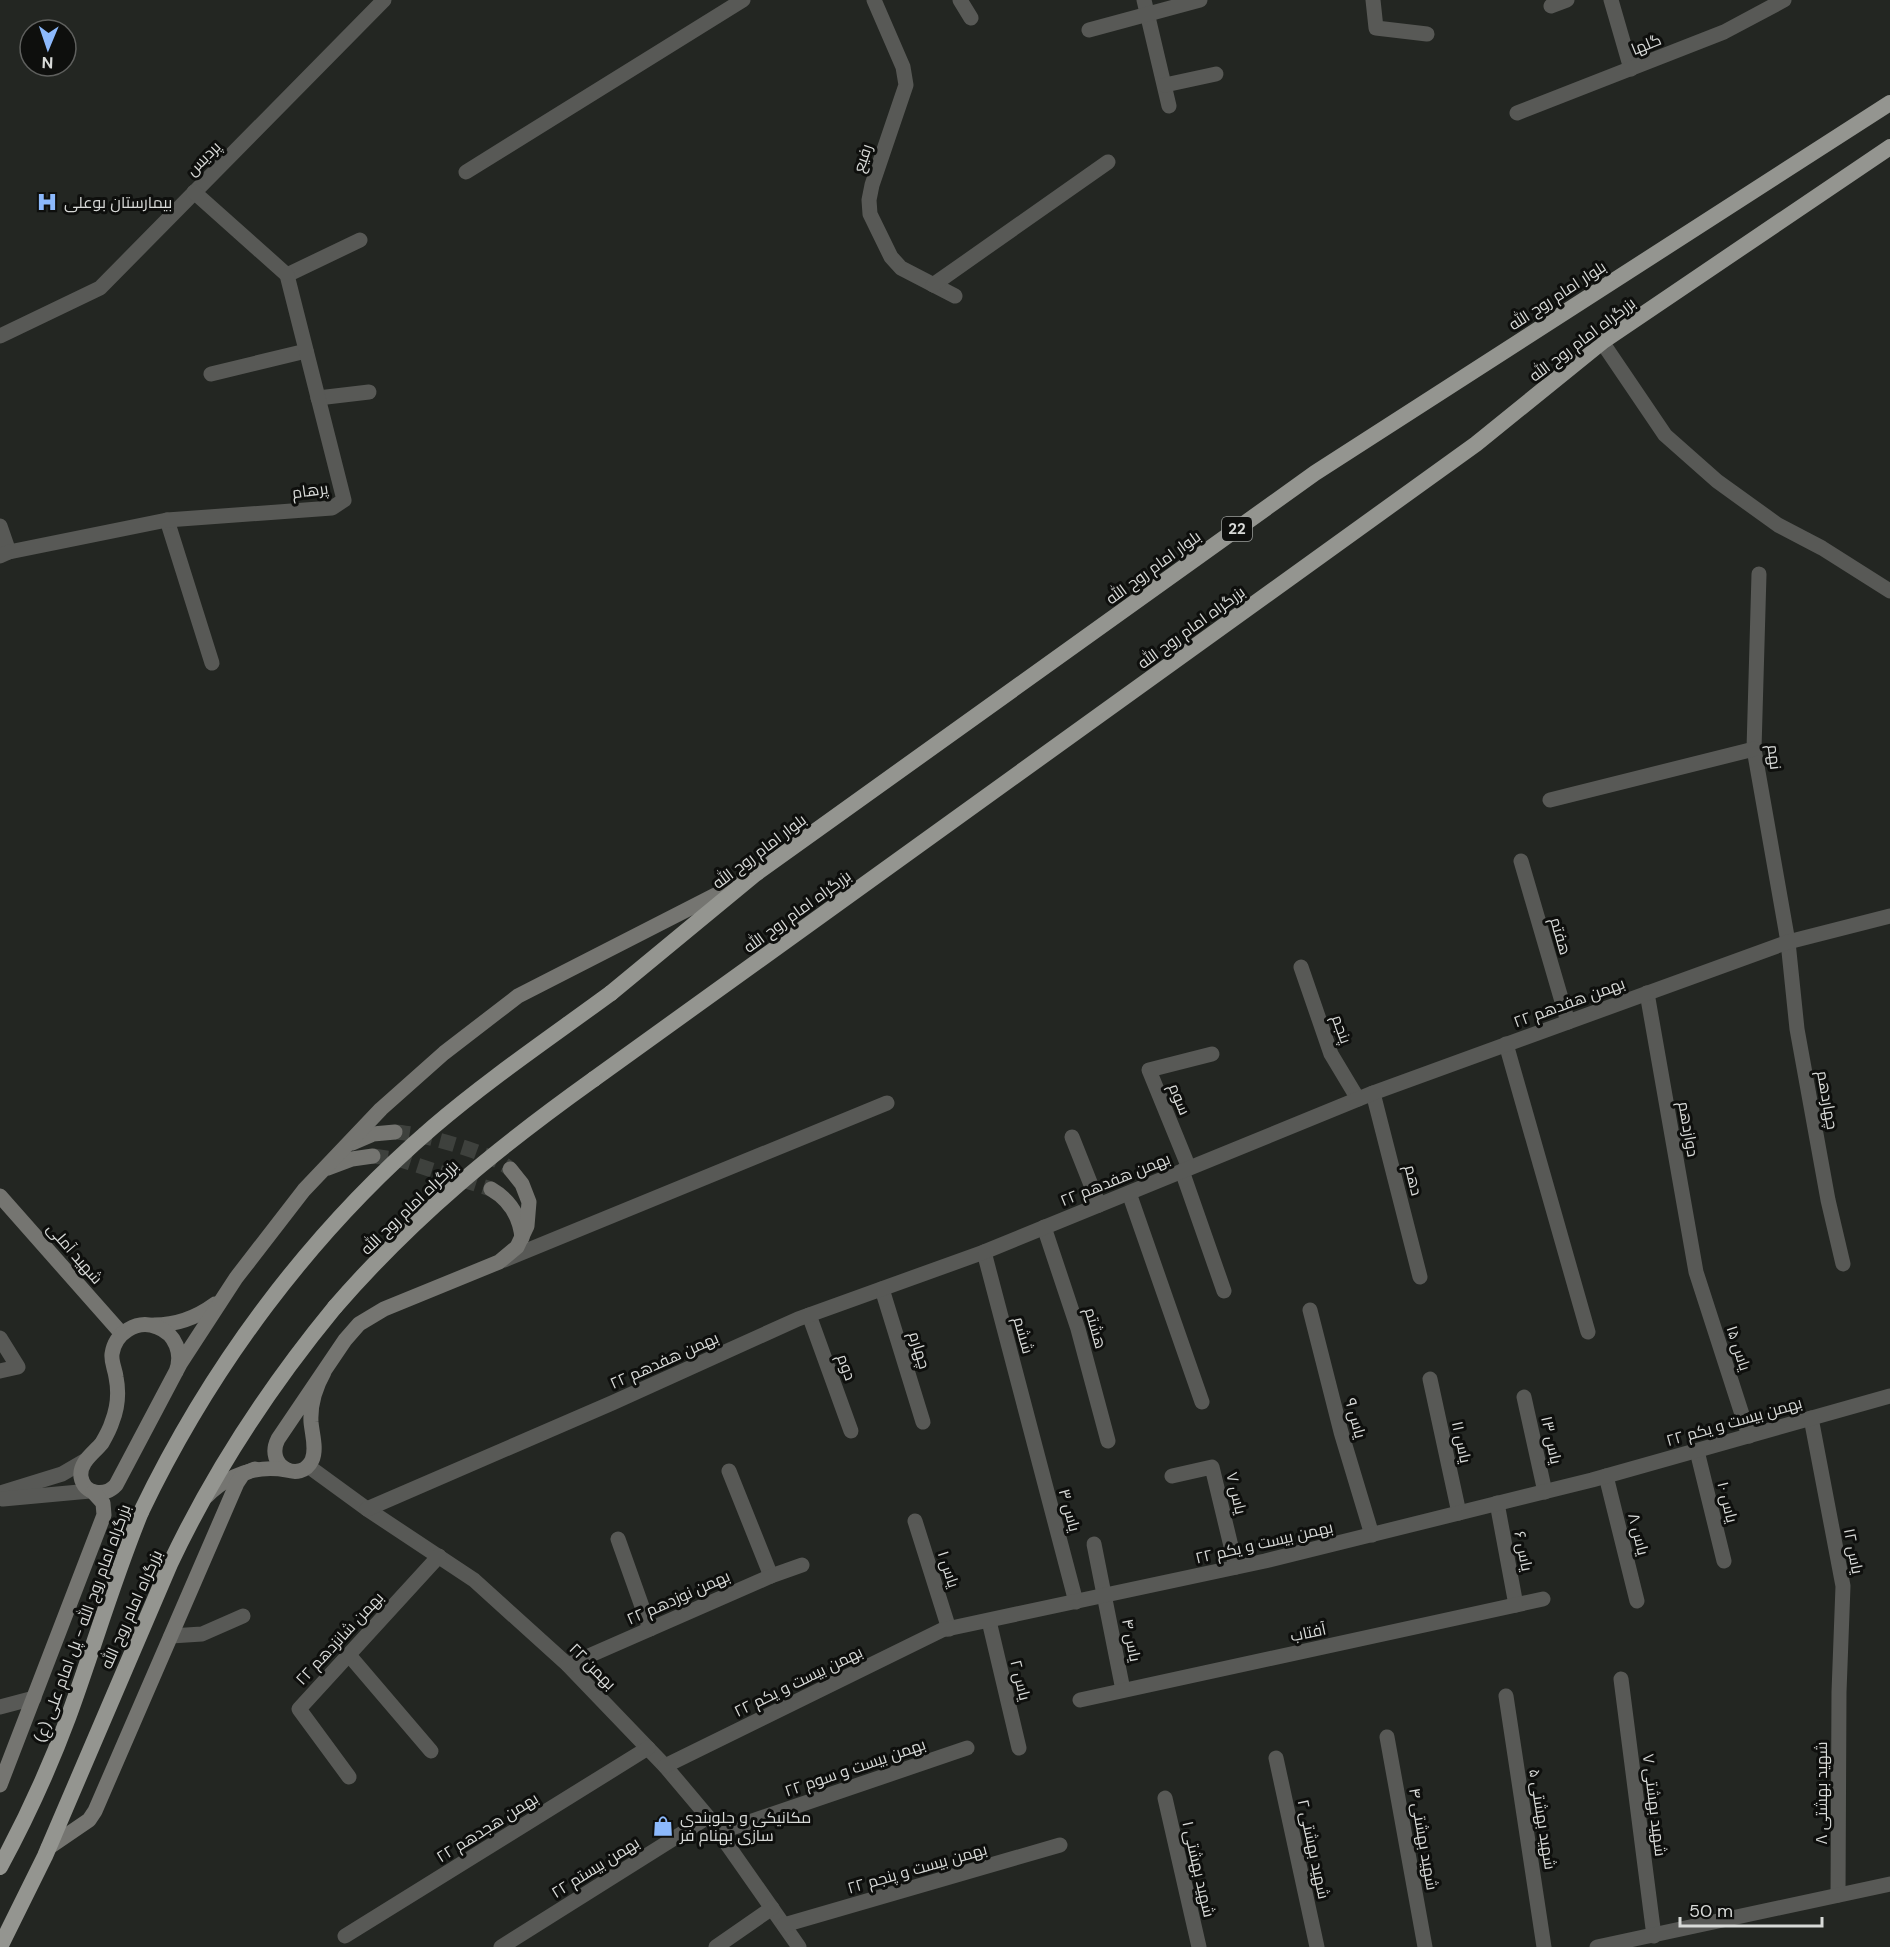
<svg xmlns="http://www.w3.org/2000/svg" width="1890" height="1947" font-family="'DM Sans',Cairo,sans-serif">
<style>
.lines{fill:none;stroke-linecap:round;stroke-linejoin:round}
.secondary-tunnel{stroke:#3e413d;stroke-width:15;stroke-dasharray:15 8;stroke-linecap:butt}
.minor{stroke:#585956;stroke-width:15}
.secondary{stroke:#757571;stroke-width:15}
.trunk{stroke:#949590;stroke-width:16}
.trunk-bridge{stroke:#949590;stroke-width:16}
.labels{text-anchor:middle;stroke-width:6;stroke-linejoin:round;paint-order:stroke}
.shield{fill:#0e0f0d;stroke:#9b9d9b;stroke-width:1.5}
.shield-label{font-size:15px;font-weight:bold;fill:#d8dad8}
.street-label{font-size:16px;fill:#d8dad8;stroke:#0e0f0d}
.poi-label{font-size:16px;fill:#d8dad8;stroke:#0e0f0d;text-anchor:start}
</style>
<rect width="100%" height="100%" fill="#232622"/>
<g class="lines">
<g class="secondary-tunnel">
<path d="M395,1132C420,1133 493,1153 510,1169"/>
<polyline points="373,1156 401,1160 491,1189"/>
</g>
<g class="minor">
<polyline points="874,0 903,67 906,85 872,185 869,200 870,214 891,257 901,268 955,296"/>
<polyline points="960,0 971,18"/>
<polyline points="1144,0 1169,106"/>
<polyline points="1373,0 1376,28 1427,34"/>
<polyline points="1611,0 1631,69"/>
<polyline points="1551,6 1567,0"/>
<polyline points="1089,30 1200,0"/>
<polyline points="1165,85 1216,74"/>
<polyline points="1517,113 1724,32 1784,0"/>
<polyline points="466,172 743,0"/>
<polyline points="287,275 360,240"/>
<polyline points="933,285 1108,162"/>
<polyline points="0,336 100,288 384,0"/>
<polyline points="1602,342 1665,435 1717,481 1778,525 1822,548 1890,591"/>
<polyline points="211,374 306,351"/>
<polyline points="318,398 369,392"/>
<polyline points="167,520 212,663"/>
<polyline points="0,526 9,552"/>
<polyline points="0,556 9,552 167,520 332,508 344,500 287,275 194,192"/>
<polyline points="1759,574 1754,749 1788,942 1797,1029 1828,1200 1843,1264"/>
<polyline points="1550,800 1754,749"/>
<polyline points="1521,861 1568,1022"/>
<polyline points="1301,967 1331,1054 1358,1099"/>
<polyline points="1647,993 1696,1272 1749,1436"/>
<polyline points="1506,1044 1588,1332"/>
<polyline points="1373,1093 1420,1277"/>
<polyline points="1072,1137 1099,1205"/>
<polyline points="1189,1168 1149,1070 1212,1054"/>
<polyline points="1182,1171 1224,1291"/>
<polyline points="1129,1193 1202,1402"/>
<polyline points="1044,1227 1078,1329 1108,1441"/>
<polyline points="984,1252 1076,1602"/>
<polyline points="504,1260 887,1103"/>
<polyline points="882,1289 923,1422"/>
<polyline points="1310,1310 1341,1432 1372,1535"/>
<polyline points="809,1315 851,1431"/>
<polyline points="0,1338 18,1367 0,1371"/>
<polyline points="1430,1379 1459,1513"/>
<polyline points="1524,1397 1545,1492"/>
<polyline points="1811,1418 1843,1586 1839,1692 1838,1895"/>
<polyline points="1697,1451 1724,1561"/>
<polyline points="308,1466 367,1509 474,1580 568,1665 665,1766 708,1817 799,1947"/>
<polyline points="729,1471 771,1576"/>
<polyline points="1172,1476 1212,1467 1236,1567"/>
<polyline points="1606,1476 1637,1601"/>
<polyline points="0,1493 62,1474 86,1460"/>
<polyline points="3,1499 90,1491"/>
<polyline points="1497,1503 1516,1605"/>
<polyline points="367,1509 612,1403 798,1319 984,1252 1373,1093 1788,942 1890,916"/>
<polyline points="915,1521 949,1629"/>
<polyline points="618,1539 650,1629"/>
<polyline points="1094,1544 1123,1690"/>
<polyline points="989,1621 1019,1748"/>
<polyline points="171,1636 202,1634 243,1616"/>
<polyline points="349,1655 431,1751"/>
<polyline points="568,1665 771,1576 802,1565"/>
<polyline points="1621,1679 1654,1936"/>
<polyline points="1506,1696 1544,1947"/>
<polyline points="1080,1700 1543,1599"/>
<polyline points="0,1707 34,1698"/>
<polyline points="1387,1737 1425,1947"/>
<polyline points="1276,1758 1317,1947"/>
<polyline points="665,1766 942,1630 1265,1561 1592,1480 1890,1396"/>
<polyline points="349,1777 299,1709 439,1556"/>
<polyline points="1165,1798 1199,1947"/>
<polyline points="720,1832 967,1748"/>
<polyline points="784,1925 1060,1845"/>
<polyline points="345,1936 648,1748"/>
<polyline points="501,1947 708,1817"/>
<polyline points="716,1947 772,1908"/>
<polyline points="1597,1947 1890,1884"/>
</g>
<g class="secondary">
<polyline points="352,1143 373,1134 395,1132"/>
<polyline points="328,1168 352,1159 373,1156"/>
<path d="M491,1189C510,1200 520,1217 522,1238"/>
<polyline points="0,1196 122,1334"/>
<path d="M154,1325C177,1325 196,1318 215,1304"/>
<path d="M176,1372C183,1354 176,1334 157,1327C137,1319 115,1333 112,1354C111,1362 115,1369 116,1377C119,1392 118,1407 112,1422C110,1429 106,1436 102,1443C94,1453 79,1462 81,1477C84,1495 105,1497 116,1485L180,1364L236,1278L304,1190L381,1109L444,1053L518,996L737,884"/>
<path d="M324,1372C315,1388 310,1404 311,1422C312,1434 317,1449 312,1460C301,1484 264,1467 278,1439L345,1340L359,1324L384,1309L499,1262L517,1247L527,1226L529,1202L522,1184L510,1169"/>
<path d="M207,1496C229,1474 257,1465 287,1470"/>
<polyline points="0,1785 104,1515 103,1503 93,1492"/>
<polyline points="48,1848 89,1820 95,1811 237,1483 243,1474 255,1469"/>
</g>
<g class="trunk">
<polyline points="611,993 754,875 1315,473 1890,103"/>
<polyline points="594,1079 1476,444 1602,342 1890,147"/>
<path d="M0,1867C26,1819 49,1769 68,1718C93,1650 113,1580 141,1512"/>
<path d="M0,1947L45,1856L170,1564C214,1471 270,1386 335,1307"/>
</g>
<g class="trunk-bridge">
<path d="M335,1307C414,1216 496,1149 594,1079"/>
<path d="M141,1512C211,1366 310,1233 433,1127C489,1079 551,1037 611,993"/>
</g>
</g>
<defs>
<g id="hospital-bare" transform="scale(1.62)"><path d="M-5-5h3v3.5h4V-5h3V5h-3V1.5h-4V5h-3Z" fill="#8cb9fc" stroke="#0e0f0d" stroke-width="2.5" paint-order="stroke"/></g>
<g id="shop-bare" transform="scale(1.62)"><path d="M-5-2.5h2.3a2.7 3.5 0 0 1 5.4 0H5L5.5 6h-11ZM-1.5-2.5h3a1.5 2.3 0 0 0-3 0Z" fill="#8cb9fc" stroke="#0e0f0d" stroke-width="2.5" paint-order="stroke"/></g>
</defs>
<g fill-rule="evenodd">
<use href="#hospital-bare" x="47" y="202"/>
<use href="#shop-bare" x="663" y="1826"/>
</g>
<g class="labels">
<rect class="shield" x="1222" y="517" width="30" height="24" rx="4.5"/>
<g class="shield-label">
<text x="1237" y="534">22</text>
</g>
<g class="street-label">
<text transform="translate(1646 44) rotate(-22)" y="6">گلها</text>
<text transform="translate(203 158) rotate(-45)" y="6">پردیس</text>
<text transform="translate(862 158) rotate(-71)" y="6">رفیع</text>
<text transform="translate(1557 295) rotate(-33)" y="6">بلوار امام روح الله</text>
<text transform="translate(1582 339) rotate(-37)" y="6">بزرگراه امام روح الله</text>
<text transform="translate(310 490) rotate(-8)" y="6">پرهام</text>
<text transform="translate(1153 567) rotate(-36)" y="6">بلوار امام روح الله</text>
<text transform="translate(1191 627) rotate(-36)" y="6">بزرگراه امام روح الله</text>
<text transform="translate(1775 757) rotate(83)" y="6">نهم</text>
<text transform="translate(759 851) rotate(-37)" y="6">بلوار امام روح الله</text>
<text transform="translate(797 911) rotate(-36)" y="6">بزرگراه امام روح الله</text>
<text transform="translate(1561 936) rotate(74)" y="6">هفتم</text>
<text transform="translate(1569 1002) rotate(-20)" y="6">۲۲ بهمن هفدهم</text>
<text transform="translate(1342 1029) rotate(70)" y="6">پنجم</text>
<text transform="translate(1180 1099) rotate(68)" y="6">سوم</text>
<text transform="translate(1828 1100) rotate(80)" y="6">چهاردهم</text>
<text transform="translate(1689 1129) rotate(80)" y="6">دوازدهم</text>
<text transform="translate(1115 1179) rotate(-22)" y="6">۲۲ بهمن هفدهم</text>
<text transform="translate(1414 1180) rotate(76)" y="6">دهم</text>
<text transform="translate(409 1207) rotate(-44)" y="6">بزرگراه امام روح الله</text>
<text transform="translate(75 1253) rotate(49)" y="6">شهید آملی</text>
<text transform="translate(1096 1328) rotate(74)" y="6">هشتم</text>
<text transform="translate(1024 1335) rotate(75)" y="6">ششم</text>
<text transform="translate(1739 1348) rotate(72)" y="6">یاس ۱۵</text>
<text transform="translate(920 1350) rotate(73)" y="6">چهارم</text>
<text transform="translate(664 1360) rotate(-24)" y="6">۲۲ بهمن هفدهم</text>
<text transform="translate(847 1367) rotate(70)" y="6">دوم</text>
<text transform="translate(1356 1418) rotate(75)" y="6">یاس ۹</text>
<text transform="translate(1734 1421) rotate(-16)" y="6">۲۲ بهمن بیست و یکم</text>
<text transform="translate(1552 1440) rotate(78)" y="6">یاس ۱۳</text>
<text transform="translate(1462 1442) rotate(78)" y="6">یاس ۱۱</text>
<text transform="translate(1237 1493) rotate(77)" y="6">یاس ۷</text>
<text transform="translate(1728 1502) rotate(76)" y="6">یاس ۱۰</text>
<text transform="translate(1070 1510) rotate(75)" y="6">یاس ۳</text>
<text transform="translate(1639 1534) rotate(76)" y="6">یاس ۸</text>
<text transform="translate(1264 1542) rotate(-13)" y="6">۲۲ بهمن بیست و یکم</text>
<text transform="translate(1524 1551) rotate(79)" y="6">یاس ۶</text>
<text transform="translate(1854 1551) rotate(79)" y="6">یاس ۱۲</text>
<text transform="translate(949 1569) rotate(72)" y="6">یاس ۱</text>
<text transform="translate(678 1597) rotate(-24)" y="6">۲۲ بهمن نوزدهم</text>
<text transform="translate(131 1609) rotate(-66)" y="6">بزرگراه امام روح الله</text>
<text transform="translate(82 1623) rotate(-70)" y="6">بزرگراه امام روح الله - پل امام علی (ع)</text>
<text transform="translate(1308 1632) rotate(-12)" y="6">آفتاب</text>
<text transform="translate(339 1638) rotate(-47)" y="6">۲۲ بهمن شانزدهم</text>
<text transform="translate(1132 1640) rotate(79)" y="6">یاس ۴</text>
<text transform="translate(593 1666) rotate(45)" y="6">۲۲ بهمن</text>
<text transform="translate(1021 1680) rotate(76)" y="6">یاس ۲</text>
<text transform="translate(798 1681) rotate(-26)" y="6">۲۲ بهمن بیست و یکم</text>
<text transform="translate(855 1767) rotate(-19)" y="6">۲۲ بهمن بیست و سوم</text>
<text transform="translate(1821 1793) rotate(-90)" y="6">شهید بهشتی ۸</text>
<text transform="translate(1655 1805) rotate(83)" y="6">شهید بهشتی ۷</text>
<text transform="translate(1543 1819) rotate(81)" y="6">شهید بهشتی ۵</text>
<text transform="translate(487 1827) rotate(-32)" y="6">۲۲ بهمن هجدهم</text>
<text transform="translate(1424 1839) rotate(80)" y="6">شهید بهشتی ۴</text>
<text transform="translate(1314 1849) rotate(78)" y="6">شهید بهشتی ۲</text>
<text transform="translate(595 1867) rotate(-32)" y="6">۲۲ بهمن بیستم</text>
<text transform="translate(917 1868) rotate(-16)" y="6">۲۲ بهمن بیست و پنجم</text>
<text transform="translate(1199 1869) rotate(77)" y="6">شهید بهشتی ۱</text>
</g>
<g class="poi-label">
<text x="64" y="208">بیمارستان بوعلی</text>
<text x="680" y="1823">مکانیکی و جلوبندی<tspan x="680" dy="18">سازی بهنام فر</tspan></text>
</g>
</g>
<g transform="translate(48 48) rotate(182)"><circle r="28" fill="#0e0f0d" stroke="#5f605e" stroke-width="1.5"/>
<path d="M0-4.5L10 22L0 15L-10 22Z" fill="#8cb9fc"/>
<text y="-9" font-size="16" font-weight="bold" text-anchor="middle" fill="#d8dad8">N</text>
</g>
<path d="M1680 1917v9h142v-9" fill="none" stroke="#d8dad8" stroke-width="3"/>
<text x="1689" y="1917" font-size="18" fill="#d8dad8" stroke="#0e0f0d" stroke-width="4.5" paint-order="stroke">50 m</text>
</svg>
